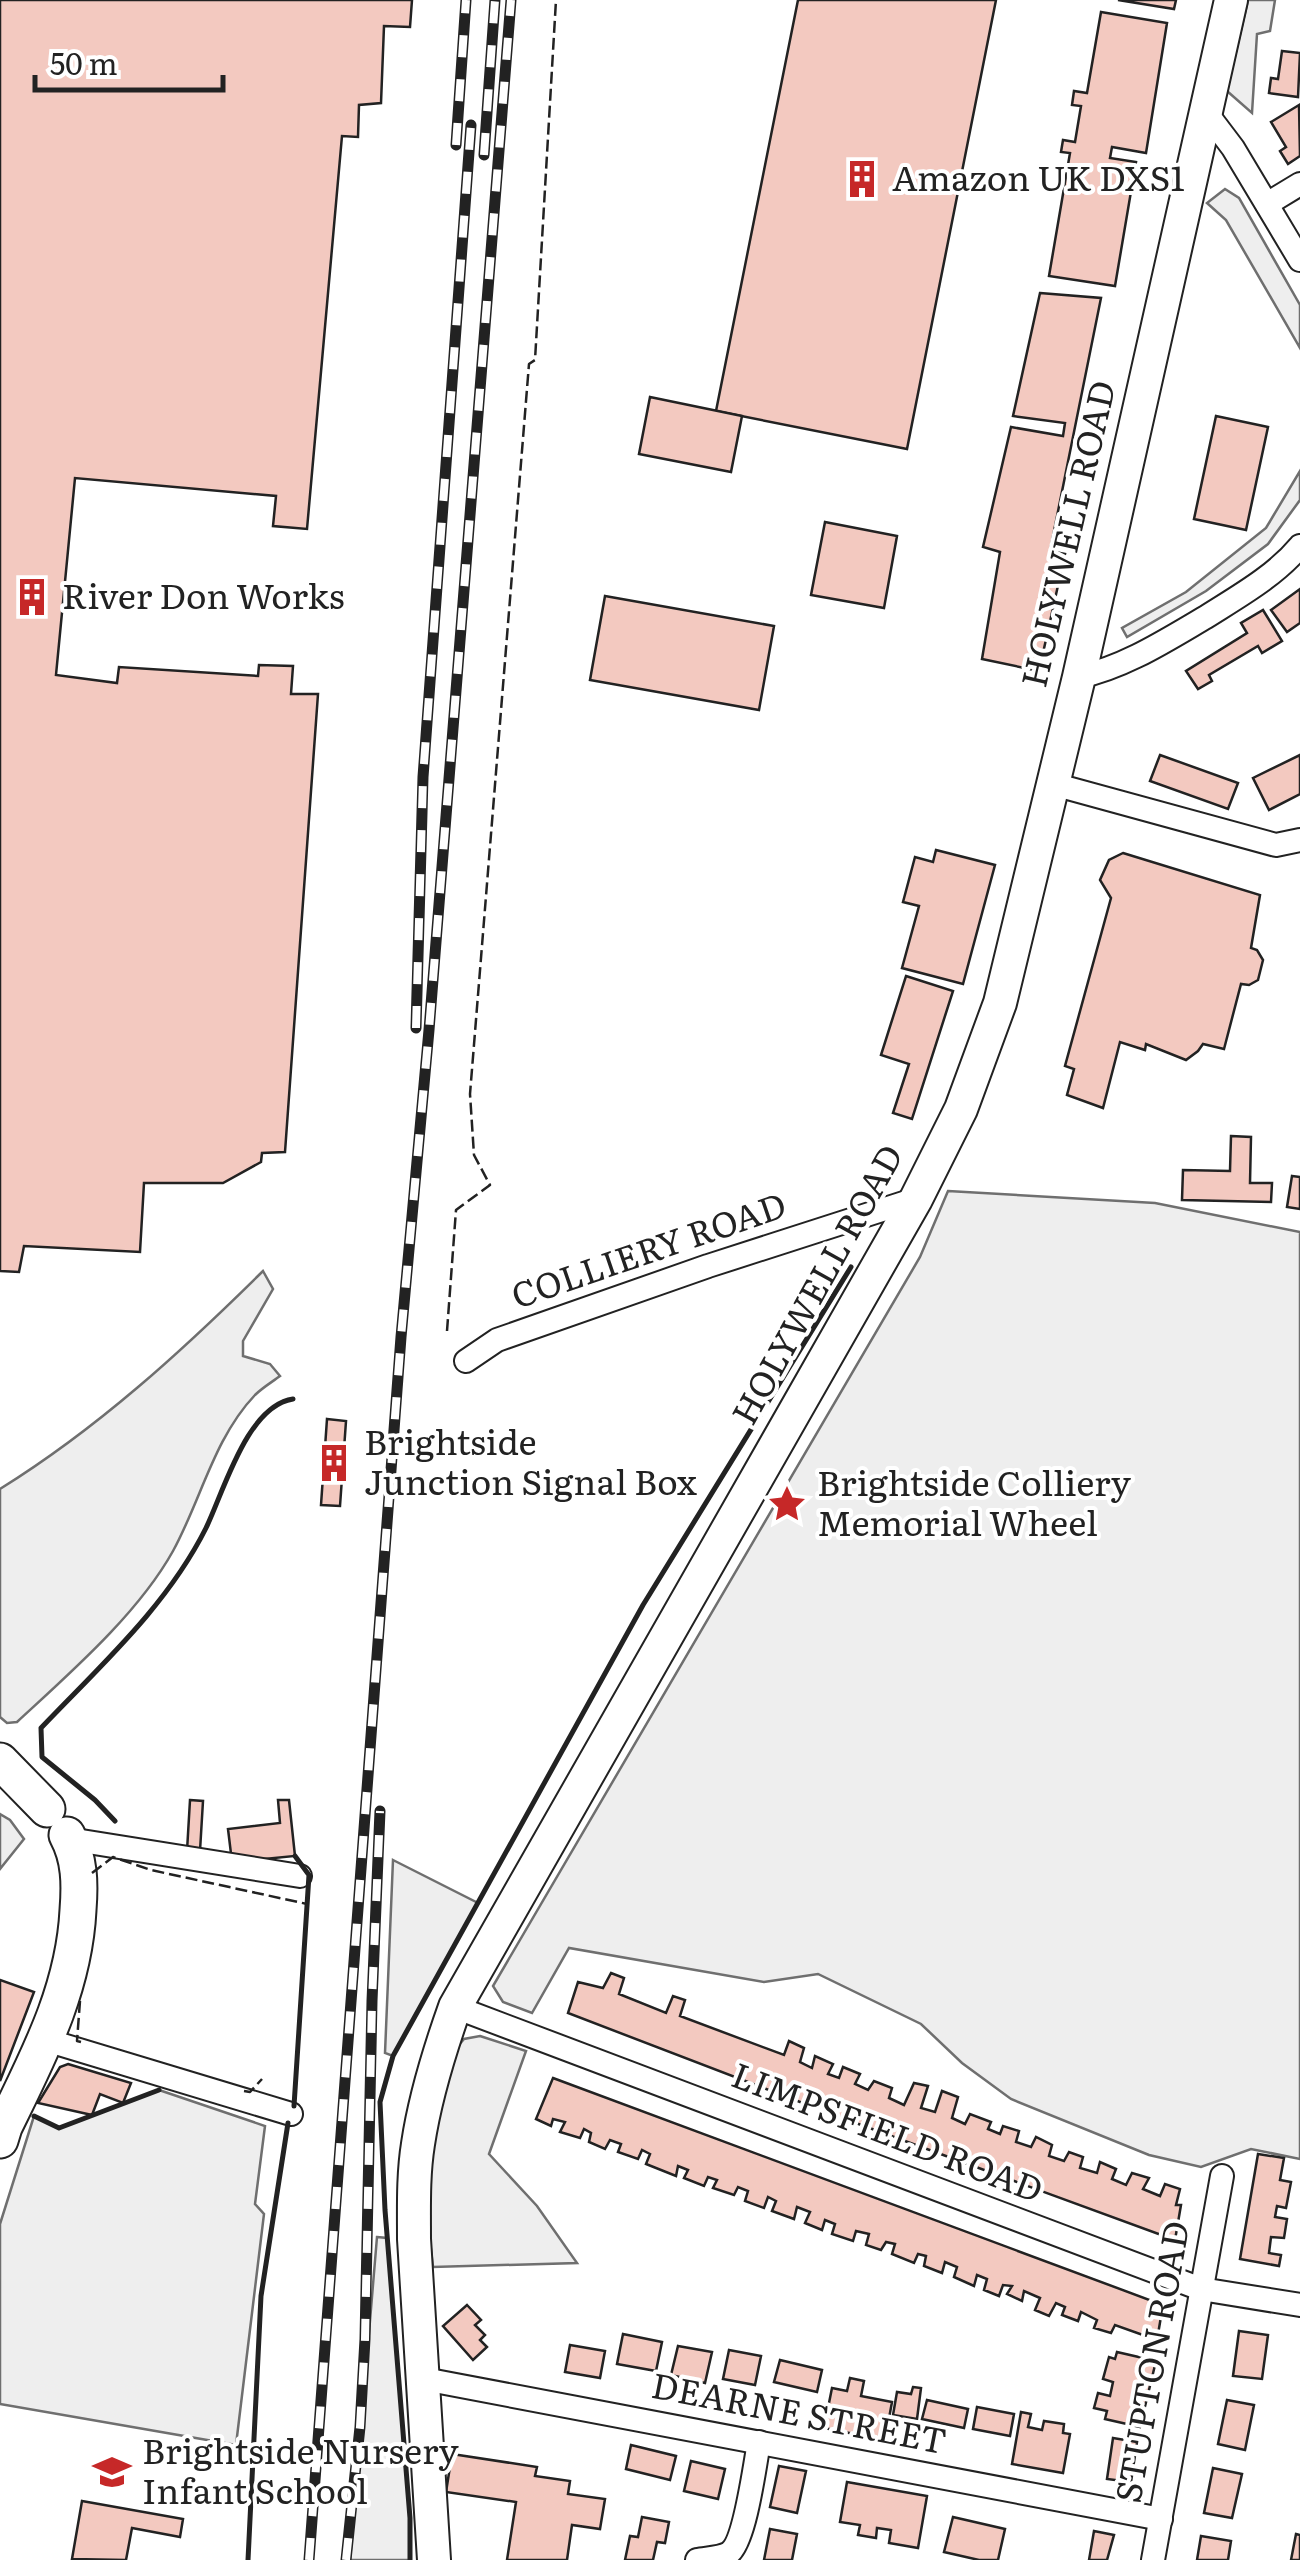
<svg xmlns="http://www.w3.org/2000/svg" width="1300" height="2560" font-family="Literata,serif">
<style>
.green{fill:#eee;stroke:#6f6f6f;stroke-width:2.5}
.building{fill:#f3c9c0;stroke:#222;stroke-width:2.5}
.lines{fill:none;stroke-linecap:round;stroke-linejoin:round}
.street-casing{stroke:#222;stroke-width:26}
.secondary-casing{stroke:#222;stroke-width:36}
.primary-casing{stroke:#222;stroke-width:39}
.street{stroke:#fff;stroke-width:22}
.secondary{stroke:#fff;stroke-width:32}
.primary{stroke:#fff;stroke-width:35}
.rail-casing{stroke:#222;stroke-width:11}
.rail{stroke:#fff;stroke-width:8;stroke-dasharray:22;stroke-linecap:butt}
.fence{stroke:#222;stroke-width:2.5;stroke-dasharray:12 5;stroke-linecap:butt}
.wall{stroke:#222;stroke-width:5}
.labels{text-anchor:middle;stroke-width:8;stroke-linejoin:round;paint-order:stroke}
.poi-label{font-size:35px;fill:#222;stroke:#fff;text-anchor:start}
.street-label{font-size:35px;fill:#222;stroke:#fff}
</style>
<rect width="100%" height="100%" fill="#fff"/>
<g class="green">
<polygon points="1248,0 1275,0 1270,31 1257,34 1252,113 1227,91"/>
<polygon points="1225,189 1239,198 1300,305 1300,348 1226,220 1207,203"/>
<polygon points="1300,471 1300,500 1268,544 1206,591 1127,637 1122,628 1186,592 1266,528"/>
<polygon points="948,1191 1155,1203 1300,1232 1300,2159 1251,2149 1201,2167 1149,2155 1011,2099 962,2063 921,2024 818,1974 764,1982 569,1948 532,2013 503,2002 493,1986 920,1257"/>
<path d="M263,1271L273,1289L243,1341V1356L270,1364L280,1376C272,1382 262,1388 255,1395C214,1438 201,1500 173,1551C138,1614 70,1673 17,1722L7,1723L0,1717V1489C98,1428 181,1352 263,1271Z"/>
<polygon points="0,1814 10,1820 24,1839 0,1869"/>
<polygon points="393,1860 478,1903 393,2056 385,2053"/>
<polygon points="480,2036 526,2051 489,2154 537,2206 577,2263 433,2267 427,2215 432,2148 449,2057 464,2039"/>
<polygon points="159,2090 265,2126 255,2204 264,2214 236,2445 0,2404 0,2224 34,2116 60,2128"/>
<polygon points="377,2237 387,2238 410,2518 410,2560 350,2560"/>
</g>
<g class="building">
<polygon points="0,0 412,0 410,27 384,26 381,103 359,105 358,137 342,136 307,529 273,526 276,496 75,478 56,675 117,683 119,667 258,676 259,665 293,666 291,694 318,694 285,1152 262,1153 261,1162 223,1183 144,1183 140,1252 24,1246 19,1272 0,1271"/>
<polygon points="798,0 996,0 907,449 716,411"/>
<polygon points="1118,0 1176,0 1174,9"/>
<polygon points="1101,12 1167,23 1146,153 1112,147 1110,158 1136,162 1115,286 1049,276 1070,153 1061,152 1063,140 1075,142 1081,106 1072,105 1074,91 1087,93"/>
<polygon points="1282,51 1300,53 1298,97 1269,93 1271,78 1278,79"/>
<polygon points="1299,105 1300,156 1288,164 1280,151 1286,147 1271,122"/>
<polygon points="1040,293 1101,298 1050,551 1065,554 1039,671 982,659 1000,552 983,547 1011,427 1063,436 1065,423 1013,416"/>
<polygon points="650,397 742,416 731,472 639,454"/>
<polygon points="1216,416 1268,427 1246,530 1194,519"/>
<polygon points="825,522 897,536 884,608 811,595"/>
<polygon points="1300,589 1300,623 1287,632 1271,610"/>
<polygon points="605,596 774,626 759,710 590,680"/>
<polygon points="1263,610 1282,641 1262,653 1258,646 1209,675 1212,681 1198,689 1186,671 1247,633 1241,623"/>
<polygon points="1160,755 1238,783 1228,809 1150,781"/>
<polygon points="1300,755 1300,794 1269,810 1253,778"/>
<polygon points="936,850 995,865 963,984 902,968 919,906 903,902 915,857 933,862"/>
<polygon points="1123,853 1260,895 1251,948 1257,950 1263,960 1258,980 1249,985 1241,984 1224,1049 1203,1044 1198,1051 1186,1060 1146,1044 1145,1050 1120,1042 1103,1108 1067,1095 1074,1069 1065,1066 1111,898 1100,880 1109,860"/>
<polygon points="906,976 953,991 912,1119 893,1113 909,1064 881,1055"/>
<polygon points="1231,1136 1251,1137 1250,1183 1272,1183 1271,1202 1182,1200 1183,1170 1230,1171"/>
<polygon points="1292,1176 1300,1177 1300,1209 1287,1207"/>
<polygon points="327,1419 346,1421 340,1506 321,1505"/>
<polygon points="190,1800 203,1801 200,1851 187,1851"/>
<polygon points="278,1800 289,1800 295,1856 232,1862 228,1829 280,1823"/>
<polygon points="611,1973 624,1978 619,1994 666,2013 673,1996 685,2000 680,2016 784,2055 789,2041 804,2048 800,2062 812,2068 815,2056 833,2064 828,2074 839,2078 843,2067 860,2074 855,2084 868,2090 874,2081 892,2088 889,2098 904,2105 914,2083 928,2086 921,2108 935,2112 942,2091 958,2097 952,2118 965,2124 970,2114 991,2122 988,2129 1000,2134 1003,2126 1019,2131 1016,2142 1031,2147 1036,2137 1052,2145 1049,2156 1064,2161 1069,2152 1083,2157 1080,2168 1097,2173 1100,2162 1116,2169 1112,2179 1126,2185 1132,2173 1149,2178 1143,2189 1160,2196 1165,2184 1180,2189 1176,2205 1181,2205 1175,2240 834,2115 568,2013 578,1982 603,1988"/>
<polygon points="0,1980 34,1992 0,2081"/>
<polygon points="68,2064 131,2083 123,2103 100,2094 92,2115 38,2103 60,2067"/>
<polygon points="553,2078 1163,2305 1157,2340 1115,2325 1111,2333 1094,2328 1097,2320 1081,2312 1078,2321 1062,2315 1065,2307 1056,2303 1049,2316 1035,2310 1040,2298 1024,2291 1022,2301 1007,2294 1012,2286 1003,2285 999,2296 984,2290 987,2279 977,2275 974,2286 954,2277 957,2267 945,2262 942,2273 924,2266 926,2256 918,2254 914,2263 892,2254 895,2244 886,2242 881,2250 866,2245 869,2234 856,2231 853,2241 832,2234 835,2224 825,2220 822,2230 805,2223 810,2212 797,2207 794,2219 772,2211 776,2201 768,2197 764,2208 745,2201 748,2191 738,2187 734,2195 713,2188 717,2180 708,2177 704,2186 684,2178 688,2170 678,2166 676,2176 646,2164 650,2154 642,2150 638,2159 618,2152 621,2144 610,2140 605,2149 589,2142 591,2133 584,2129 580,2138 560,2132 565,2122 553,2119 551,2126 536,2119"/>
<polygon points="1258,2154 1284,2158 1280,2180 1291,2182 1286,2208 1277,2206 1275,2217 1287,2219 1284,2238 1271,2237 1269,2253 1281,2255 1279,2266 1240,2259"/>
<polygon points="467,2305 481,2320 475,2325 485,2335 480,2340 487,2347 473,2360 443,2326"/>
<polygon points="1239,2331 1268,2335 1262,2379 1233,2376"/>
<polygon points="623,2334 662,2342 656,2371 617,2364"/>
<polygon points="570,2345 605,2351 600,2378 565,2372"/>
<polygon points="678,2346 712,2352 705,2383 671,2375"/>
<polygon points="729,2350 761,2356 755,2385 723,2379"/>
<polygon points="1117,2352 1156,2361 1140,2427 1105,2419 1107,2411 1094,2408 1098,2393 1110,2396 1113,2382 1103,2379 1109,2357 1115,2359"/>
<polygon points="780,2360 822,2370 817,2392 774,2382"/>
<polygon points="850,2378 864,2381 861,2396 892,2402 885,2440 824,2428 832,2388 847,2391"/>
<polygon points="913,2387 921,2388 917,2419 893,2415 897,2392 911,2394"/>
<polygon points="927,2400 968,2409 964,2428 922,2419"/>
<polygon points="1227,2400 1254,2405 1245,2450 1218,2444"/>
<polygon points="977,2407 1014,2414 1010,2436 973,2429"/>
<polygon points="1021,2412 1031,2414 1028,2427 1042,2430 1044,2421 1064,2424 1063,2433 1070,2434 1063,2473 1012,2464"/>
<polygon points="1113,2438 1137,2442 1131,2482 1107,2479"/>
<polygon points="631,2445 676,2456 670,2480 626,2469"/>
<polygon points="452,2454 537,2467 535,2476 570,2481 568,2494 605,2499 600,2529 572,2525 567,2560 507,2560 516,2502 446,2492"/>
<polygon points="691,2461 725,2469 718,2499 684,2491"/>
<polygon points="779,2466 806,2471 797,2513 770,2507"/>
<polygon points="1213,2468 1242,2474 1232,2518 1204,2513"/>
<polygon points="847,2482 927,2496 918,2548 889,2543 891,2530 877,2528 876,2538 858,2535 860,2525 840,2522"/>
<polygon points="82,2501 183,2519 180,2537 132,2528 126,2560 72,2559"/>
<polygon points="642,2517 669,2522 665,2543 657,2542 653,2560 625,2560 630,2536 638,2537"/>
<polygon points="953,2517 1005,2529 998,2560 979,2560 944,2552"/>
<polygon points="770,2529 797,2534 792,2560 764,2560"/>
<polygon points="1094,2531 1114,2535 1107,2560 1089,2560"/>
<polygon points="1296,2534 1300,2535 1300,2560 1291,2560"/>
<polygon points="1201,2536 1231,2541 1228,2560 1197,2560"/>
</g>
<g class="lines">
<g class="street-casing">
<g id="street">
<polyline points="1205,111 1233,148 1300,260"/>
<polyline points="1267,204 1300,184"/>
<path d="M1079,677C1125,667 1165,641 1206,617C1239,596 1275,576 1300,546"/>
<polyline points="1053,784 1276,845 1300,840"/>
<polyline points="466,1361 497,1340 708,1266 916,1199"/>
<polyline points="69,1839 300,1876"/>
<polyline points="455,2007 1201,2289 1300,2305"/>
<polyline points="46,2040 291,2114"/>
<polyline points="424,2379 1161,2519"/>
<path d="M697,2560C707,2558 720,2558 729,2553C745,2542 755,2464 759,2442"/>
<polyline points="1153,2560 1222,2176"/>
</g>
</g>
<g class="secondary-casing">
<path id="secondary" d="M434,2560L414,2239C414,2207 413,2175 418,2144C425,2097 439,2052 455,2007L916,1199L961,1109L1000,1003L1079,677L1231,0"/>
</g>
<g class="primary-casing">
<g id="primary">
<polyline points="0,1761 47,1809"/>
<path d="M0,2140L4,2127C38,2057 74,1990 78,1910C80,1884 80,1859 67,1835"/>
</g>
</g>
<use href="#street" class="street"/>
<use href="#secondary" class="secondary"/>
<use href="#primary" class="primary"/>
<g class="rail-casing">
<g id="rail">
<polyline points="456,145 466,0"/>
<polyline points="484,155 495,0"/>
<polyline points="416,1028 423,777 471,125"/>
<polyline points="309,2560 401,1337 429,1030 511,0"/>
<polyline points="346,2560 360,2427 365,2339 372,2001 380,1811"/>
</g>
</g>
<use href="#rail" class="rail"/>
<g class="fence">
<polyline points="447,1331 456,1210 490,1185 474,1155 470,1094 529,364 535,360 556,0"/>
<polyline points="92,1873 113,1857 151,1870 307,1904"/>
<polyline points="80,2001 77,2041 81,2042"/>
<polyline points="244,2091 250,2092 262,2079"/>
</g>
<g class="wall">
<path d="M115,1821L95,1800L42,1757L41,1728C101,1665 167,1606 206,1528C224,1491 247,1406 293,1399"/>
<polyline points="294,2106 309,1875 295,1856"/>
<polyline points="34,2116 59,2128 159,2090"/>
<polyline points="248,2560 261,2296 288,2123"/>
<polyline points="410,2560 410,2518 385,2210 380,2102 393,2056 643,1605 851,1267"/>
</g>
</g>
<defs>
<g id="building-bare" transform="scale(3)"><path d="M-4-6H4V6H1V3H-1V6H-4ZM-2.5-4.3h1.7v1.8h-1.7ZM.8-4.3h1.7v1.8H.8ZM-2.5-1h1.7V.8h-1.7ZM.8-1h1.7V.8H.8Z" fill="#c62828" stroke="#fff" stroke-width="2.5" paint-order="stroke"/></g>
<g id="sight-bare" transform="scale(3)"><path d="M0-6L1.8-2.2L6-1.7L2.9 1.2L3.7 5.4L0 3.3L-3.7 5.4L-2.9 1.2L-6-1.7L-1.8-2.2Z" fill="#c62828" stroke="#fff" stroke-width="2.5" paint-order="stroke"/></g>
<g id="school-bare" transform="scale(3)"><path d="M0-5L7-2L0 1L-7-2ZM-4 1L0 2.5L4 1V4Q0 6-4 4Z" fill="#c62828" stroke="#fff" stroke-width="2.5" paint-order="stroke"/></g>
</defs>
<g fill-rule="evenodd">
<use href="#building-bare" x="862" y="179"/>
<use href="#building-bare" x="32" y="597"/>
<use href="#building-bare" x="334" y="1463"/>
<use href="#sight-bare" x="787" y="1504"/>
<use href="#school-bare" x="112" y="2472"/>
</g>
<g class="labels">
<g class="poi-label">
<text x="892" y="191">Amazon UK DXS1</text>
<text x="62" y="609">River Don Works</text>
<text x="364" y="1455">Brightside<tspan x="364" dy="40">Junction Signal Box</tspan></text>
<text x="817" y="1496">Brightside Colliery<tspan x="817" dy="40">Memorial Wheel</tspan></text>
<text x="142" y="2464">Brightside Nursery<tspan x="142" dy="40">Infant School</tspan></text>
</g>
<g class="street-label">
<text transform="translate(1069 534) rotate(-77)" y="12">HOLYWELL ROAD</text>
<text transform="translate(649 1251) rotate(-19)" y="12">COLLIERY ROAD</text>
<text transform="translate(818 1285) rotate(-61)" y="12">HOLYWELL ROAD</text>
<text transform="translate(887 2133) rotate(21)" y="12">LIMPSFIELD ROAD</text>
<text transform="translate(1153 2362) rotate(-80)" y="12">STUPTON ROAD</text>
<text transform="translate(799 2414) rotate(11)" y="12">DEARNE STREET</text>
</g>
</g>
<path d="M35 75v15h188v-15" fill="none" stroke="#222222" stroke-width="5"/>
<text x="50" y="75" font-size="30" fill="#222222" stroke="#ffffff" stroke-width="8" paint-order="stroke">50 m</text>
</svg>
